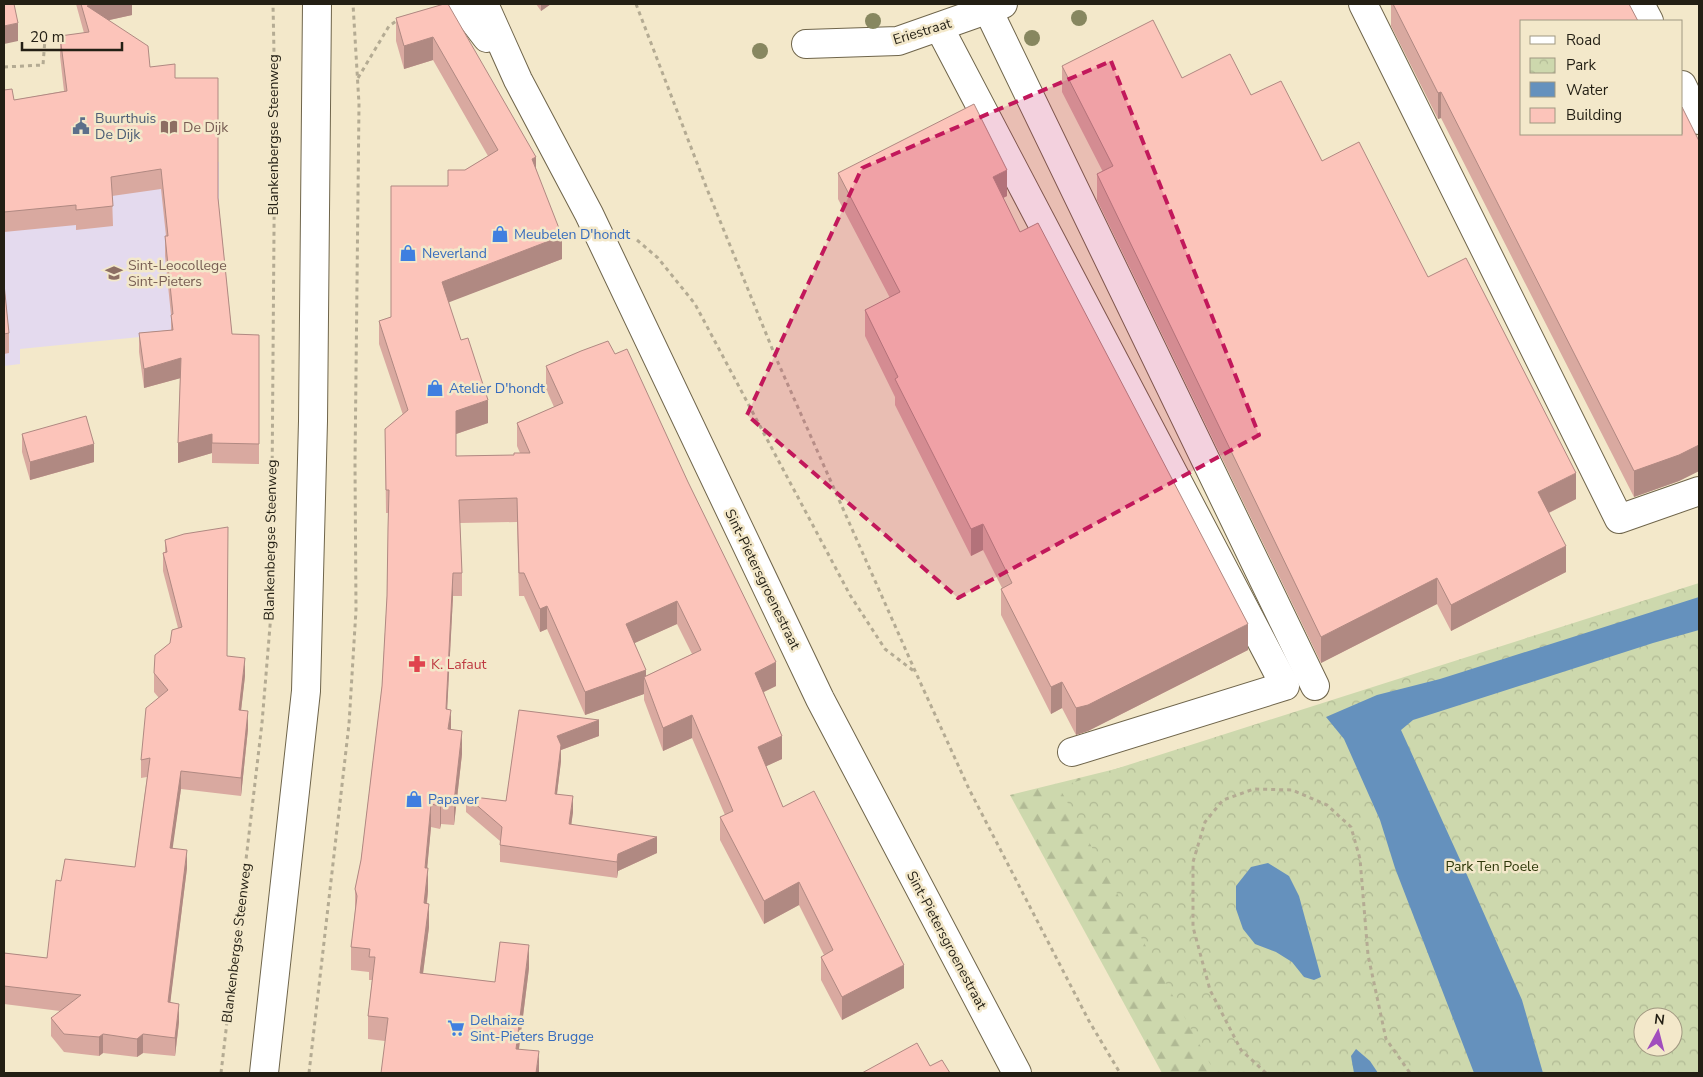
<svg xmlns="http://www.w3.org/2000/svg" width="1703" height="1077" font-family="'Nunito Sans',sans-serif">
<style>
.education{fill:#e4daee}
.forest{fill:url(#forest-firs)}
.park{fill:url(#park-crowns);fill-rule:evenodd}
.water{fill:#6591bd}
.lines{fill:none;stroke-linecap:round;stroke-linejoin:round}
.minor-casing{stroke:#6f654b;stroke-width:30}
.major-casing{stroke:#6f654b;stroke-width:30}
.path{stroke:#b4ab93;stroke-width:3;stroke-dasharray:4 4;stroke-linecap:butt}
.minor{stroke:#fff;stroke-width:28}
.major{stroke:#fff;stroke-width:28}
.tree{fill:#878760}
.wall{fill:#d9a9a0;fill-rule:evenodd}
.shaded-wall{fill:#b08982}
.building{fill:#fcc4ba;stroke:#b08982}
.marked{fill:#c2185b;fill-opacity:0.2;stroke:#c2185b;stroke-width:4;stroke-dasharray:10 6;stroke-linejoin:round}
.labels{text-anchor:middle;stroke-width:5;stroke-linejoin:round;paint-order:stroke}
.street-label{font-size:14px;fill:#231f14;stroke:#f3e8ca}
.service-label{font-size:14px;fill:#4e5e75;stroke:#f3e8ca;text-anchor:start}
.education-label{font-size:14px;fill:#785e54;stroke:#f3e8ca;text-anchor:start}
.shop-label{font-size:14px;fill:#366cbe;stroke:#f3e8ca;text-anchor:start}
.health-label{font-size:14px;fill:#be3a42;stroke:#f3e8ca;text-anchor:start}
.park-label{font-size:14px;fill:#2e3709;stroke:#f3e8ca}
</style>
<defs>
<pattern id="forest-firs" width="22" height="20" patternUnits="userSpaceOnUse" patternTransform="scale(1.25)"><rect width="22" height="20" fill="#cdd8ad"/><path d="M5 1l3.5 6h-7zM16 11l3.5 6h-7z" fill="#b0b994"/></pattern>
<pattern id="park-crowns" width="20" height="18" patternUnits="userSpaceOnUse" patternTransform="scale(1.25)"><rect width="20" height="18" fill="#cdd8ad"/><path d="M2 6a3 3 0 1 1 6 0M12 15a3 3 0 1 1 6 0" fill="none" stroke="#b0b994"/></pattern>
</defs>
<rect width="100%" height="100%" fill="#f3e8ca"/>
<polygon class="education" points="219,162 219,218 230,328 20,349 20,364 4,366 4,195"/>
<polygon class="forest" points="1326,717 1247,1073 1162,1073 1010,795"/>
<path class="park" d="M1699,583V1073H1215L1059,787ZM1643,1017H1673V1047H1643Z"/>
<g class="water">
<polygon points="1699,597 1699,630 1653,643 1413,720 1401,730 1467,875 1522,1000 1543,1073 1474,1073 1395,868 1380,820 1344,739 1326,717 1377,695 1440,679"/>
<polygon points="1268,863 1289,876 1299,896 1321,977 1314,980 1304,977 1292,962 1276,952 1255,944 1243,929 1236,909 1236,886 1251,867"/>
<polygon points="1356,1049 1370,1061 1378,1073 1354,1073 1351,1056"/>
</g>
<g class="lines">
<g class="minor-casing">
<g id="minor">
<polyline points="461,4 487,38"/>
<polyline points="484,4 518,80 589,214 820,699 1017,1073"/>
<polyline points="1363,4 1619,519 1699,491"/>
<polyline points="1640,4 1649,21"/>
<polyline points="988,10 1315,686"/>
<polyline points="939,27 1285,686 1072,752"/>
<polyline points="806,44 898,41 1003,4"/>
<polyline points="1682,85 1699,120"/>
</g>
</g>
<g class="major-casing">
<polyline id="major" points="264,1073 306,691 313,421 317,4"/>
</g>
<g class="path">
<polyline points="636,4 707,189 776,358 916,673 969,789 1089,1021 1120,1073"/>
<polyline points="4,67 43,65 45,39 64,39"/>
<polyline points="358,78 389,26 398,20"/>
<polyline points="637,240 658,258 695,304 850,595 885,649 915,672"/>
<polyline points="221,1073 262,723 271,614 275,103 273,4"/>
<polyline points="309,1073 349,724 356,610 355,463 359,104 353,4"/>
<polyline points="1266,1073 1241,1050 1210,990 1193,927 1193,862 1205,822 1223,800 1254,789 1292,790 1327,805 1351,827 1360,859 1368,955 1386,1039 1410,1073"/>
</g>
<use href="#minor" class="minor"/>
<use href="#major" class="major"/>
</g>
<g class="tree">
<circle cx="1079" cy="18" r="8"/>
<circle cx="873" cy="21" r="8"/>
<circle cx="1032" cy="38" r="8"/>
<circle cx="760" cy="51" r="8"/>
</g>
<g class="wall">
<polygon points="76,4 132,4 132,15 109,20 150,67 175,78 218,198 232,334 259,335 259,464 212,463 212,453 178,463 180,378 144,388 139,352 139,333 171,330 171,315 165,256 165,236 166,236 161,189 112,196 113,226 76,230 76,225 4,232 4,90 14,100 64,91 60,56 60,36 84,33"/>
<path d="M444,4L536,168L562,259L448,302L488,423L456,434V456L514,455L520,453L517,446V423L554,407L546,389V366L776,686L764,692L782,759L766,766L783,807L904,988L842,1020L821,980V957L824,955L799,905L764,924L720,840V817L725,815L692,738L663,751L644,700V694L585,715L547,629L540,632L524,596H519L517,522L460,523L462,573V596H453L447,709L451,730L462,754L454,825L441,824L440,829L431,827L427,868L428,891L427,904L429,927L423,974L495,982L529,968L519,1049L539,1073L385,1041L368,1039V1016L372,980H369V972L351,970V947L355,911V889L361,860L382,686L387,596L389,513H386L385,429L403,415L379,344V321L391,317L448,186L465,170L488,156L433,60L404,69L396,41V18ZM677,624L692,654L646,676L634,643Z"/>
<polygon points="536,4 551,4 541,11"/>
<polygon points="1391,4 1629,4 1699,141 1699,471 1679,481 1634,497 1441,118 1438,119 1391,26"/>
<polygon points="1062,66 1182,78 1251,95 1322,161 1428,277 1576,499 1549,513 1566,572 1451,631 1437,604 1321,663 1097,200 1097,174 1103,172 1062,92"/>
<polygon points="838,173 1007,196 1003,198 1020,232 1248,650 1088,731 1076,735 1062,708 1051,714 1001,615 1001,589 1002,588 983,550 971,556 895,405 895,397 865,336 865,310 890,298 838,199"/>
<polygon points="4,284 9,333 9,353 4,354"/>
<polygon points="22,434 94,462 30,480 22,452"/>
<polygon points="165,540 227,656 245,676 241,710 248,729 241,796 181,789 172,849 187,868 170,1003 179,1022 175,1056 143,1053 137,1057 103,1053 99,1056 64,1052 51,1036 51,1018 60,1011 4,1004 4,953 47,958 61,881 135,867 147,777 141,778 141,760 159,698 154,692 154,673 178,628 163,571 163,553 165,552"/>
<polygon points="519,710 599,736 561,750 561,761 557,794 573,812 571,825 657,853 618,871 617,878 500,862 500,841 466,812 466,796 506,801"/>
</g>
<g class="shaded-wall">
<polygon points="95,4 132,4 132,15 87,25 87,6"/>
<polygon points="541,4 551,4 541,11"/>
<polygon points="18,23 18,41 4,44 4,26"/>
<polygon points="433,37 433,60 404,69 404,46"/>
<polygon points="1441,92 1441,118 1438,119 1438,93"/>
<polygon points="536,157 536,180 532,159"/>
<polygon points="1007,170 1007,196 993,203 993,177"/>
<polygon points="562,236 562,259 442,305 442,282"/>
<polygon points="181,358 181,378 144,388 144,369"/>
<polygon points="488,400 488,423 456,434 456,411"/>
<polygon points="212,434 212,453 178,463 178,443"/>
<polygon points="94,444 94,462 30,480 30,462"/>
<polygon points="1699,445 1699,471 1679,481 1634,497 1634,471"/>
<polygon points="1576,473 1576,499 1538,518 1538,492"/>
<polygon points="983,524 983,550 971,556 971,529"/>
<polygon points="1566,546 1566,572 1451,631 1451,605"/>
<polygon points="453,573 453,596 446,732 446,709"/>
<polygon points="1437,578 1437,604 1321,663 1321,637"/>
<polygon points="677,601 677,624 626,647 626,624"/>
<polygon points="547,606 547,629 540,632 540,609"/>
<polygon points="1248,624 1248,650 1088,731 1076,735 1076,708"/>
<polygon points="245,658 245,676 239,728 239,710"/>
<polygon points="776,662 776,686 755,696 755,673"/>
<polygon points="646,670 646,682 644,677 644,694 585,715 585,692"/>
<polygon points="1062,682 1062,708 1051,714 1051,687"/>
<polygon points="451,710 451,733 448,729"/>
<polygon points="248,711 248,729 241,796 241,778"/>
<polygon points="692,715 692,738 663,751 663,728"/>
<polygon points="599,720 599,736 561,750 561,761 555,810 557,736"/>
<polygon points="462,731 462,754 454,825 454,802"/>
<polygon points="782,736 782,759 758,770 758,747"/>
<polygon points="181,771 181,789 170,867 170,848"/>
<polygon points="573,796 573,812 569,841 569,824"/>
<polygon points="441,800 441,824 440,829 440,806"/>
<polygon points="431,804 431,827 425,891 425,868"/>
<polygon points="657,837 657,853 618,871 617,878 617,862 618,854"/>
<polygon points="187,850 187,868 168,1021 168,1002"/>
<polygon points="428,868 428,891 424,926 424,903"/>
<polygon points="799,882 799,905 764,924 764,901"/>
<polygon points="429,904 429,927 420,996 420,973"/>
<polygon points="529,945 529,968 516,1072 516,1049"/>
<polygon points="904,965 904,988 842,1020 842,997"/>
<polygon points="179,1004 179,1022 175,1056 175,1038"/>
<polygon points="103,1034 103,1053 99,1056 99,1037"/>
<polygon points="143,1034 143,1053 137,1057 137,1039"/>
<polygon points="539,1051 539,1073 536,1073"/>
</g>
<g class="building">
<polygon points="4,4 14,4 18,23 4,26"/>
<polygon points="81,4 95,4 87,6 148,46 150,67 175,64 175,78 218,78 218,198 232,334 259,335 259,444 212,443 212,434 178,443 181,358 144,369 139,333 173,330 171,315 173,314 165,236 168,236 161,169 111,177 113,206 76,210 76,205 4,212 4,90 12,89 14,100 67,91 60,36 89,32"/>
<polygon points="444,4 448,4 536,157 532,159 562,236 442,282 461,340 468,338 488,400 456,411 456,456 514,455 514,453 530,453 517,423 563,403 546,366 581,351 608,341 615,354 627,349 688,482 776,662 755,673 782,736 758,747 783,807 814,791 904,965 842,997 821,957 833,950 799,882 764,901 720,817 733,811 692,715 663,728 644,677 701,650 677,601 626,624 646,670 585,692 547,606 540,609 524,573 519,573 517,498 459,500 462,573 453,573 446,709 451,710 448,729 462,731 454,802 441,800 440,806 431,804 425,868 428,868 424,903 429,904 420,973 495,982 500,942 529,945 516,1049 539,1051 536,1073 381,1073 388,1018 368,1016 375,957 369,957 370,949 351,947 357,896 355,889 361,860 382,686 387,596 388,528 389,490 386,490 385,429 408,410 379,321 391,317 391,186 448,186 448,170 465,170 498,150 433,37 404,46 396,18"/>
<polygon points="1393,4 1629,4 1638,21 1522,21 1522,134 1682,134 1682,107 1699,141 1699,445 1679,455 1634,471 1441,92 1438,93"/>
<polygon points="1153,20 1182,78 1230,54 1251,95 1281,81 1322,161 1359,142 1428,277 1466,258 1576,473 1538,492 1566,546 1451,605 1437,578 1321,637 1097,174 1113,166 1062,66"/>
<polygon points="974,104 1007,170 993,177 1020,232 1038,223 1248,624 1088,705 1076,708 1062,682 1051,687 1001,589 1012,583 983,524 971,529 895,379 898,377 865,310 900,292 838,173"/>
<polygon points="4,284 9,333 4,334"/>
<polygon points="86,416 94,444 30,462 22,434"/>
<polygon points="228,527 227,656 245,658 239,710 248,711 246,730 241,778 181,771 170,848 187,850 168,1002 179,1004 175,1038 143,1034 137,1039 103,1034 99,1037 64,1034 51,1018 81,995 4,986 4,953 47,958 56,880 61,881 65,859 135,867 150,758 141,760 146,708 168,690 154,673 155,655 170,643 172,630 182,627 163,553 167,552 165,540 184,534"/>
<polygon points="519,710 599,720 557,736 561,745 555,794 573,796 569,824 657,837 618,854 617,862 500,845 502,827 466,796 506,801"/>
<polygon points="917,1043 930,1066 942,1060 950,1073 862,1073"/>
</g>
<path class="marked" d="M1111,61L1259,435L958,598L747,415L862,168Z"/>
<defs>
<g id="civic-bare" transform="scale(1.35)"><path d="M-.6-6.5H3V-4.5H.6V-3L4-1V1h2V6H-6V1h2V-1L-.6-3ZM-1.2 2.5V6h2.4V2.5Z" fill="#5c6f8a" stroke="#f3e8ca" stroke-width="2.5" paint-order="stroke"/></g>
<g id="library-bare" transform="scale(1.35)"><path d="M-6-4Q-3-5.5-.7-3.5V5Q-3 3-6 4ZM6-4Q3-5.5 .7-3.5V5Q3 3 6 4Z" fill="#8d6e63" stroke="#f3e8ca" stroke-width="2.5" paint-order="stroke"/></g>
<g id="shop-bare" transform="scale(1.35)"><path d="M-5-2.5h2.3a2.7 3.5 0 0 1 5.4 0H5L5.5 6h-11ZM-1.5-2.5h3a1.5 2.3 0 0 0-3 0Z" fill="#3f7fe0" stroke="#f3e8ca" stroke-width="2.5" paint-order="stroke"/></g>
<g id="school-bare" transform="scale(1.35)"><path d="M0-5L7-2L0 1L-7-2ZM-4 1L0 2.5L4 1V4Q0 6-4 4Z" fill="#8d6e63" stroke="#f3e8ca" stroke-width="2.5" paint-order="stroke"/></g>
<g id="pharmacy-bare" transform="scale(1.35)"><path d="M-2-6h4v4h4v4h-4v4h-4v-4h-4v-4h4Z" fill="#e0444e" stroke="#f3e8ca" stroke-width="2.5" paint-order="stroke"/></g>
<g id="supermarket-bare" transform="scale(1.35)"><path d="M-6-5.5h2.5l.6 2H6L4.5 2H-2.5L-4.4-4H-6ZM-1.5 3.2a1.3 1.3 0 1 0 .1 0ZM3 3.2a1.3 1.3 0 1 0 .1 0Z" fill="#3f7fe0" stroke="#f3e8ca" stroke-width="2.5" paint-order="stroke"/></g>
</defs>
<g fill-rule="evenodd">
<use href="#civic-bare" x="81" y="126"/>
<use href="#library-bare" x="169" y="127"/>
<use href="#shop-bare" x="500" y="234"/>
<use href="#shop-bare" x="408" y="253"/>
<use href="#school-bare" x="114" y="273"/>
<use href="#shop-bare" x="435" y="388"/>
<use href="#pharmacy-bare" x="417" y="664"/>
<use href="#shop-bare" x="414" y="799"/>
<use href="#supermarket-bare" x="456" y="1028"/>
</g>
<g class="labels">
<g class="street-label">
<text transform="translate(922 31) rotate(-17)" y="5">Eriestraat</text>
<text transform="translate(273 135) rotate(-90)" y="5">Blankenbergse Steenweg</text>
<text transform="translate(270 540) rotate(-89)" y="5">Blankenbergse Steenweg</text>
<text transform="translate(763 579) rotate(64)" y="5">Sint-Pietersgroenestraat</text>
<text transform="translate(947 940) rotate(62)" y="5">Sint-Pietersgroenestraat</text>
<text transform="translate(236 943) rotate(-83)" y="5">Blankenbergse Steenweg</text>
</g>
<g class="service-label">
<text x="95" y="123">Buurthuis<tspan x="95" dy="16">De Dijk</tspan></text>
</g>
<g class="education-label">
<text x="183" y="132">De Dijk</text>
<text x="128" y="270">Sint-Leocollege<tspan x="128" dy="16">Sint-Pieters</tspan></text>
</g>
<g class="shop-label">
<text x="514" y="239">Meubelen D'hondt</text>
<text x="422" y="258">Neverland</text>
<text x="449" y="393">Atelier D'hondt</text>
<text x="428" y="804">Papaver</text>
<text x="470" y="1025">Delhaize<tspan x="470" dy="16">Sint-Pieters Brugge</tspan></text>
</g>
<g class="health-label">
<text x="431" y="669">K. Lafaut</text>
</g>
<g class="park-label">
<text x="1492" y="871">Park Ten Poele</text>
</g>
</g>
<rect width="1703" height="1077" fill="none" stroke="#231f14" stroke-width="10"/>
<rect x="1520" y="20" width="162" height="115" fill="#f3e8ca" stroke="#a09881"/>
<rect x="1530" y="36" width="25" height="8" fill="#ffffff" stroke="#a09881"/>
<text x="1566" y="45" font-size="15" fill="#231f14">Road</text>
<rect x="1530" y="58" width="25" height="15" fill="url(#park-crowns)" stroke="#a09881"/>
<text x="1566" y="70" font-size="15" fill="#231f14">Park</text>
<rect x="1530" y="82" width="25" height="15" fill="#6591bd" stroke="#a09881"/>
<text x="1566" y="95" font-size="15" fill="#231f14">Water</text>
<rect x="1530" y="108" width="25" height="15" fill="#fcc4ba" stroke="#a09881"/>
<text x="1566" y="120" font-size="15" fill="#231f14">Building</text>
<g transform="translate(1658 1032) rotate(7)"><circle r="24" fill="#f3e8ca" stroke="#a09881"/>
<path d="M0-4L9 19L0 12L-9 19Z" fill="#a14ebd"/>
<text y="-8" font-size="14" font-weight="bold" text-anchor="middle" fill="#231f14">N</text>
</g>
<path d="M22 42v8h100v-8" fill="none" stroke="#231f14" stroke-width="2.5"/>
<text x="30" y="42" font-size="15" fill="#231f14" stroke="#f3e8ca" stroke-width="4" paint-order="stroke">20 m</text>
</svg>
